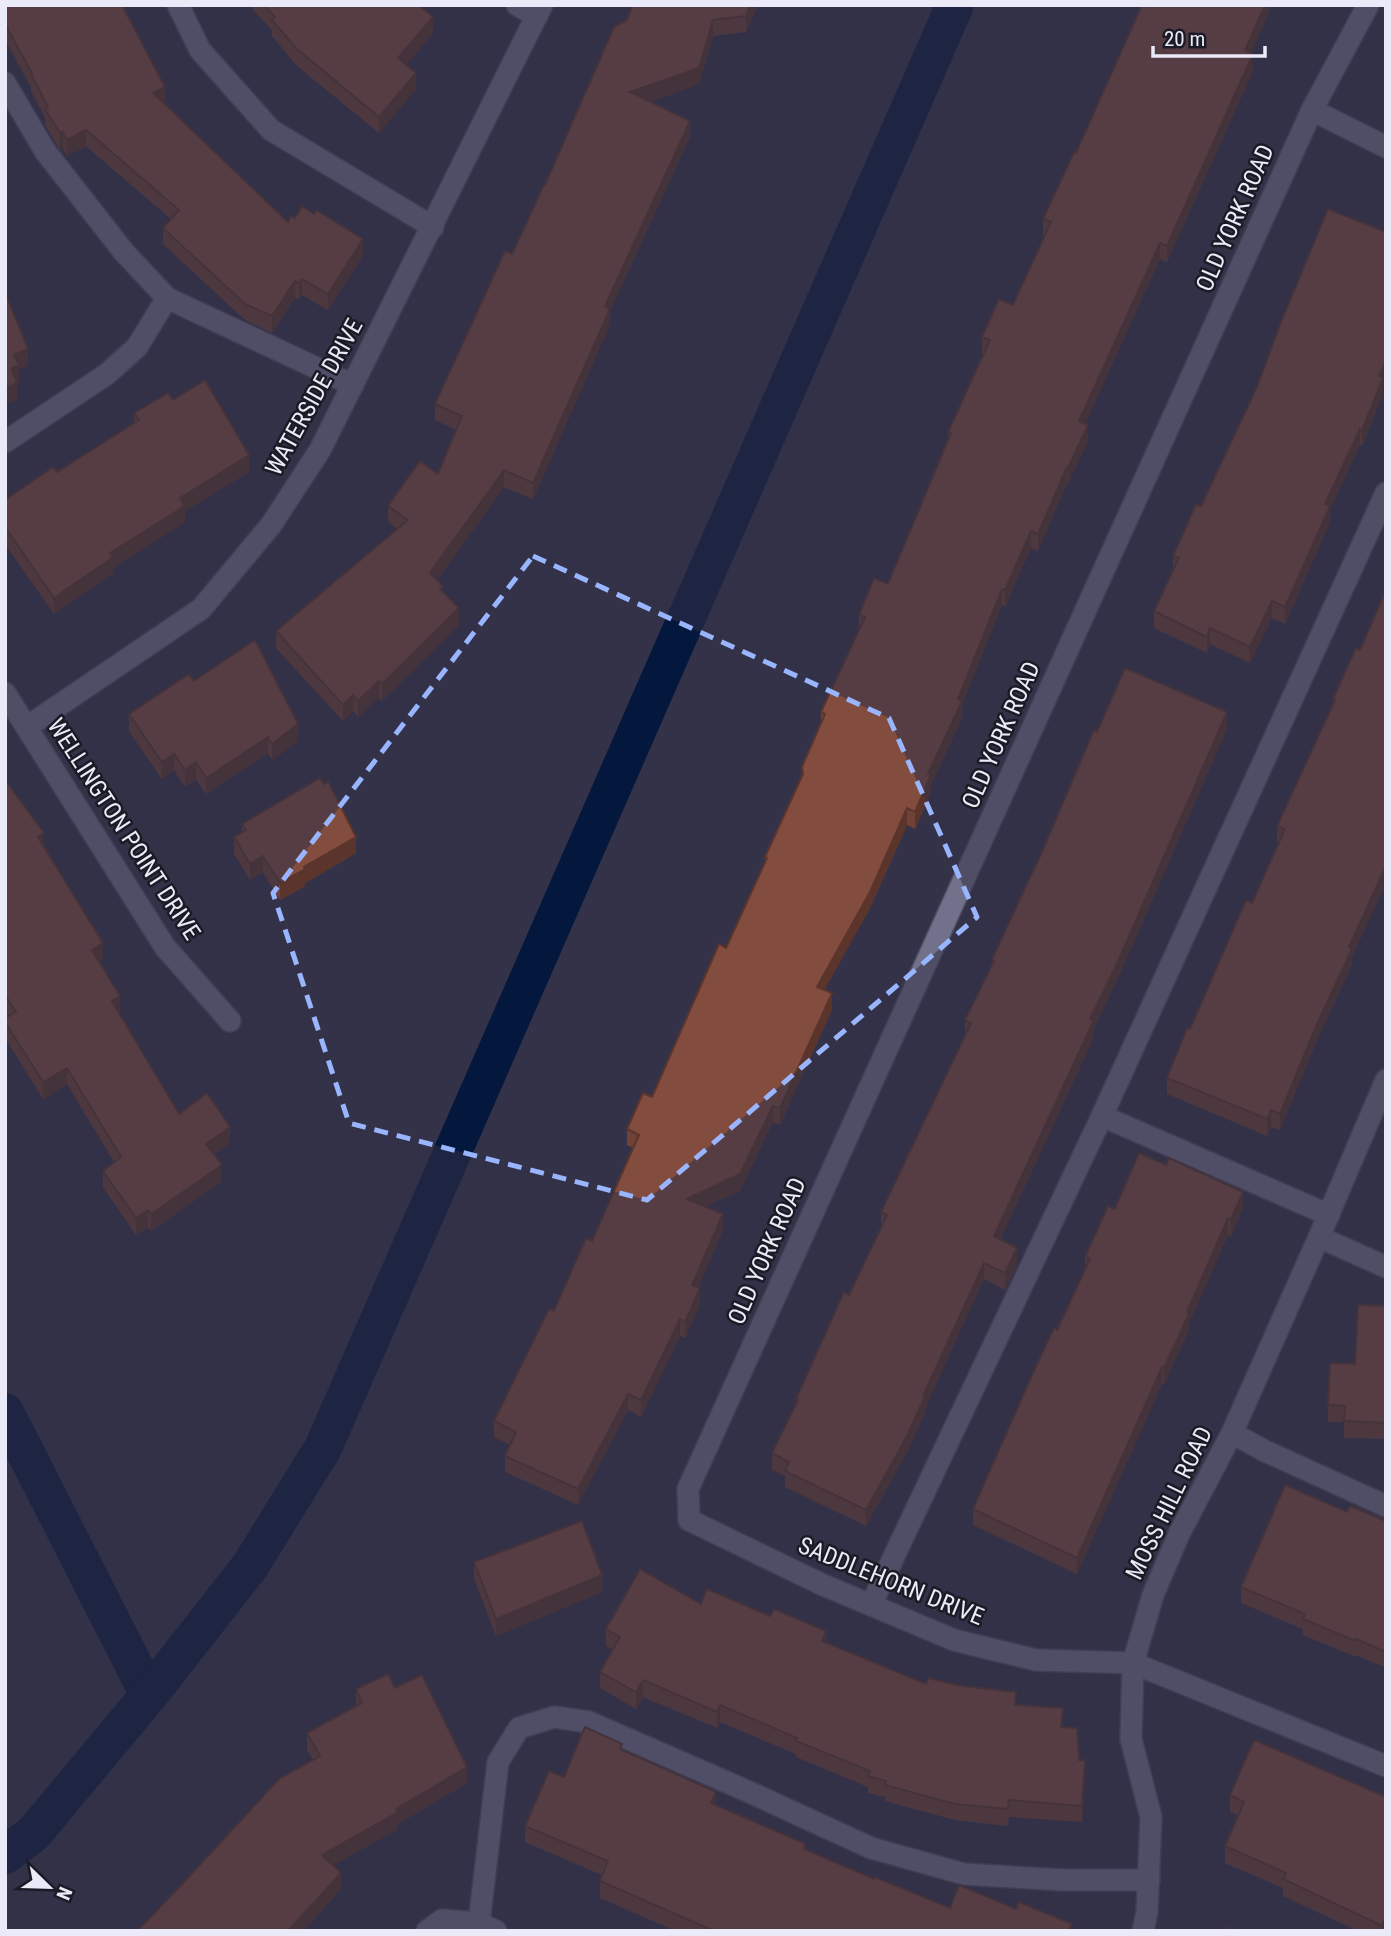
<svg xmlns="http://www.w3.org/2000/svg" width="1391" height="1936" font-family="'Roboto Condensed',sans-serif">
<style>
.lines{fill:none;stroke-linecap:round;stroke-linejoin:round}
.canal{stroke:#04173c;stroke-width:38}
.minor-casing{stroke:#514f63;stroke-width:24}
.minor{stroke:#72718b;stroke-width:21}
.wall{fill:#704136}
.shaded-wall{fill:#5b352c}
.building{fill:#824c3f;stroke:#5b352c;stroke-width:2}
.marked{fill:none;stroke:#99b5fd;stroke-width:5;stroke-dasharray:14 9;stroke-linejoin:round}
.labels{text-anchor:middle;stroke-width:5;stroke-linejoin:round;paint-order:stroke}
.street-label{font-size:24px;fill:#eaeaf9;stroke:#1b1b25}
</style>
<rect width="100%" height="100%" fill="#333248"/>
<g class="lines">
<g class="canal">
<polyline points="5,1412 149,1695"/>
<polyline points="5,1855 34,1833 149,1695 250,1566 323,1448 955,5"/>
</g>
<g class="minor-casing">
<g id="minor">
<polyline points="178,5 200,50 271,130 433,227"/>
<polyline points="517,5 537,16"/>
<polyline points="1368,5 1312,110 688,1489 689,1520 821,1584 954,1640 1036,1660 1133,1663 1386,1766"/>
<polyline points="5,83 45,151 123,251 167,298 353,385"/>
<polyline points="1312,110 1386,147"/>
<polyline points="5,442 107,374 137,347 167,298"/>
<polyline points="5,693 165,947 230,1021"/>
<polyline points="27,727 201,609 271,525 320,450 542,5"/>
<polyline points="1102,1116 1329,1215"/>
<polyline points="1319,1237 1386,1267"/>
<polyline points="1232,1433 1265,1451 1386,1506"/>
<polyline points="871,1605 1102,1116 1386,493"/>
<polyline points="479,1923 498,1762 519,1728 554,1717 589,1722 747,1791 871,1848 964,1874 1063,1880 1149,1880"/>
<polyline points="427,1931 442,1920 479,1923 496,1931"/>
<polyline points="1143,1931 1147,1912 1151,1817 1131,1739 1133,1663 1153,1595 1179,1534 1232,1433 1319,1237 1386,1080"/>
</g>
</g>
<use href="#minor" class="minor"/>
</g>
<g class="wall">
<polygon points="5,5 165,103 164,104 288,222 363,255 328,310 302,295 299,300 295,297 272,333 245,320 163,244 163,228 171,219 86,146 67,156 63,148 60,150 45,125 45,117 31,91 31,87 5,40"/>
<polygon points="251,5 418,5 433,33 406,65 416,89 379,133 297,66 272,36 272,30 254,11"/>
<polygon points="633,5 758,5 746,32 713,36 699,84 650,102 690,137 610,311 610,325 533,499 504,487 437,580 459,625 382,701 379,697 358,717 353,711 343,721 276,648 276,631 398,529 388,522 388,506 438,474 456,430 435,420 435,404 512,254"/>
<polygon points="1148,5 1272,5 1251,53 1253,71 1167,262 1160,259 1085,424 1088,441 1068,484 1067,483 1038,551 1031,548 1005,607 1002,605 962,705 962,718 931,785 931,792 915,829 907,825 870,908 824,990 832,1009 780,1125 773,1122 740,1191 706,1206 723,1230 698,1288 700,1305 685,1338 680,1336 641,1417 628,1410 578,1505 505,1472 505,1456 510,1445 494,1437 494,1421 592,1241 633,1148 627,1145 627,1129 652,1097 726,948 765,863 765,857 802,777 802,767 821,725 821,712 859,629 859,615 888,584 948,438 948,432 984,354 982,353 982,337 1013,305 1045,236 1043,235 1043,219"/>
<polygon points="1386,232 1386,377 1383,384 1383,394 1362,446 1360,445 1330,509 1330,522 1285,624 1272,618 1250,663 1210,644 1207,653 1154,628 1154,611 1173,570 1173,556 1201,506"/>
<polygon points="173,400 249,472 185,511 185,522 113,568 113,573 54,614 5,544 5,500 57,472 134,423 134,413"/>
<polygon points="1386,590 1386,883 1352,957 1352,965 1317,1040 1280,1130 1271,1127 1267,1136 1167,1094 1167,1078 1252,903 1279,843 1277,842 1277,826 1333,705 1333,699 1360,650"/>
<polygon points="194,681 298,741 272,760 268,753 206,794 196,779 185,787 174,770 162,779 129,731 129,714"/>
<polygon points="1227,729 1120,974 1094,1028 1094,1037 1000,1240 1017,1265 1005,1290 984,1279 925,1408 925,1413 907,1452 866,1526 785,1487 785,1476 772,1470 772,1453 796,1405 796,1399 849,1295 881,1228 881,1212 965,1035 965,1020 992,966 992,959 1097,732"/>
<polygon points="5,780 44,847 103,959 99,962 120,1012 119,1013 179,1114 230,1143 214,1154 222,1181 151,1231 148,1227 136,1235 103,1187 103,1171 114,1162 67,1084 43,1099 5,1038 5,1018 9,1016 5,1011"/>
<polygon points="242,824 356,853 305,883 305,886 280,900 263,872 250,880 234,854 234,837 242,832"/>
<polygon points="1243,1208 1231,1236 1228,1235 1189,1323 1189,1330 1164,1384 1162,1384 1077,1574 973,1525 973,1509 1085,1269 1085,1257 1115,1209"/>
<polygon points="1386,1306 1386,1439 1344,1438 1344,1422 1328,1422 1328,1405 1355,1364"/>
<polygon points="1347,1512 1386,1521 1386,1668 1356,1655 1356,1657 1303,1635 1303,1629 1241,1603 1241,1587"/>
<polygon points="474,1562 602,1592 496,1636 474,1578"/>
<polygon points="701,1604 826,1643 926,1684 1016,1705 1063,1727 1079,1760 1085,1777 1082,1822 1009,1817 1008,1826 955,1820 885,1801 885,1797 868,1793 868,1787 796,1757 796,1754 720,1722 717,1728 643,1697 636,1709 600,1688 600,1672 613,1650 606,1646 606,1629"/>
<polygon points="395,1688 467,1783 398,1824 398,1829 333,1865 341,1889 303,1931 137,1931 313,1760 307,1750 307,1733 356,1707 356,1689"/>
<polygon points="622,1750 716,1805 806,1849 874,1879 950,1908 1016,1909 1072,1931 676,1931 600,1898 600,1881 602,1875 525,1842 525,1826 564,1777"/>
<polygon points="1230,1795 1386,1797 1386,1931 1358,1931 1283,1896 1283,1888 1225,1863 1225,1846 1238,1815 1230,1812"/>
</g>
<g class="shaded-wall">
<polygon points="750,5 758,5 746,32 746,16"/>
<polygon points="1265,5 1272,5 1245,67 1245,50"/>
<polygon points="433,17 433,33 398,75 398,58"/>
<polygon points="713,20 713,36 699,84 630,109 630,92"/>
<polygon points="1253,54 1253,71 1167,262 1167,246"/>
<polygon points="416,73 416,89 379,133 379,117"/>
<polygon points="165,87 165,103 153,109 153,93"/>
<polygon points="690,121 690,137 610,311 610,325 533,499 533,483 605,306"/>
<polygon points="86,130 86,146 67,156 67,140"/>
<polygon points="63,132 63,148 60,150 60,133"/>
<polygon points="363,239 363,255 328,310 328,294"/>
<polygon points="1160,243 1160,259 1079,437 1079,421"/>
<polygon points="302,279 302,295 299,300 299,283"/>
<polygon points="295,281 295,297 272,333 272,316"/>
<polygon points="28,349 28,366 19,369 19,381 11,385 11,368 14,355"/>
<polygon points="1386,361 1386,377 1383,384 1383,394 1362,446 1362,430 1379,376"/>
<polygon points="17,383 17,400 5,404 5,388"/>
<polygon points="1088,425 1088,441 1068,484 1068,468"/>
<polygon points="1360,429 1360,445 1330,509 1330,522 1285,624 1285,607 1325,504"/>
<polygon points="249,455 249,472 185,511 185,522 113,568 113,573 54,614 54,598 180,498"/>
<polygon points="1067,467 1067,483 1038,551 1038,534"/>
<polygon points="504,470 504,487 430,590 430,573"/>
<polygon points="1031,531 1031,548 1005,607 1005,590"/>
<polygon points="1002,589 1002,605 962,705 962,718 931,785 931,792 915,829 915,812 928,774"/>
<polygon points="1272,601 1272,618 1250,663 1250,647"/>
<polygon points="459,608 459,625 382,701 382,684"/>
<polygon points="1210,628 1210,644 1207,653 1207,637"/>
<polygon points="379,681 379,697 358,717 358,701"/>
<polygon points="353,695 353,711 343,721 343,705"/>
<polygon points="1227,712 1227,729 1120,974 1094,1028 1094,1037 994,1253 994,1236"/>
<polygon points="298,724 298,741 272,760 272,744"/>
<polygon points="268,737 268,753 206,794 206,778"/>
<polygon points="174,754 174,770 162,779 162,762"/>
<polygon points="196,762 196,779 185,787 185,770"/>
<polygon points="907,808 907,825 870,908 817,1003 817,987"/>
<polygon points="44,833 44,849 38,837"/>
<polygon points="356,837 356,853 305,883 305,886 280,900 280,883 304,867"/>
<polygon points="263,856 263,872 250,880 250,864"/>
<polygon points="1386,866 1386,883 1352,957 1352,965 1317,1040 1280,1130 1280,1114 1349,947"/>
<polygon points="103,943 103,959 92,966 92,950"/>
<polygon points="832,993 832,1009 780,1125 780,1108"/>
<polygon points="120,996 120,1012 112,1017 112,1001"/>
<polygon points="67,1068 67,1084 43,1099 43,1082"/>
<polygon points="773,1106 773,1122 740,1191 687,1215 687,1199"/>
<polygon points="1271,1110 1271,1127 1267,1136 1267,1119"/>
<polygon points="230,1127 230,1143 206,1160 206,1144"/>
<polygon points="222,1165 222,1181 151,1231 151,1214"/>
<polygon points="1243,1192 1243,1208 1231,1236 1231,1219"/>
<polygon points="148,1210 148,1227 136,1235 136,1218"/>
<polygon points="723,1214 723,1230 692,1301 692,1285"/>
<polygon points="1228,1218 1228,1235 1189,1323 1189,1330 1164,1384 1164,1368 1187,1312"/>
<polygon points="1017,1248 1017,1265 1005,1290 1005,1273"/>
<polygon points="984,1263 984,1279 925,1408 925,1413 907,1452 866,1526 866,1510 923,1396"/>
<polygon points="700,1288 700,1305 685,1338 685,1322"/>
<polygon points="680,1319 680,1336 641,1417 641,1400"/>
<polygon points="1162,1367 1162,1384 1077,1574 1077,1558"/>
<polygon points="628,1394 628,1410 578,1505 578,1489"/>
<polygon points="602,1575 602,1592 496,1636 496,1619"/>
<polygon points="826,1631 826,1647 822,1641"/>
<polygon points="643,1680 643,1697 636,1709 636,1692"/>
<polygon points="720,1705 720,1722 717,1728 717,1712"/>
<polygon points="1085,1760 1085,1777 1082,1822 1082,1806"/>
<polygon points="467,1767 467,1783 398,1824 398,1829 322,1871 322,1855"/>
<polygon points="716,1792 716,1808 711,1803"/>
<polygon points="341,1873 341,1889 303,1931 288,1931"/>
<polygon points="1386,1916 1386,1931 1382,1931 1382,1926"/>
</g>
<g class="building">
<polygon points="5,5 122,5 165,87 153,93 288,222 291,216 295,218 302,206 314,214 316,210 363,239 328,294 302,279 299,283 295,281 272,316 245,304 163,228 179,210 86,130 67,140 63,132 60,133 45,109 48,107 31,74 32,73 5,24"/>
<polygon points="264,5 418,5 433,17 398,58 416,73 379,117 297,49 272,20 275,17"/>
<polygon points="633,5 750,5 746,16 713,20 699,68 630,92 690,121 605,306 610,309 533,483 504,470 430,573 443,586 440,589 459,608 382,684 379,681 358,701 353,695 343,705 276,631 408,520 388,506 420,461 438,474 462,416 435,404 505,251 512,254 544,185 545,185 614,27 627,20"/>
<polygon points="1142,5 1147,7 1148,5 1265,5 1245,50 1253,54 1167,246 1160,243 1079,421 1088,425 1068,468 1067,467 1038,534 1031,531 1005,590 1002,589 958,699 962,701 928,774 931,775 915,812 907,808 870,892 817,987 832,993 780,1108 773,1106 740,1174 687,1199 723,1214 692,1285 700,1288 685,1322 680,1319 641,1400 628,1394 578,1489 505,1456 516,1432 494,1421 549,1309 554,1311 586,1238 592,1241 639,1135 627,1129 643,1093 652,1097 719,944 726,948 767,858 765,857 803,774 802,767 825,714 821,712 865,617 859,615 874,578 888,584 951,433 948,432 990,340 982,337 999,299 1013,305 1051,222 1043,219 1074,152 1076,153"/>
<polygon points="1328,209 1386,232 1386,361 1379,376 1383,378 1362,430 1360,429 1325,504 1330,506 1285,607 1272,601 1250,647 1210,628 1207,637 1154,611 1179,558 1173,556 1196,504 1201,506 1257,387 1281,322"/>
<polygon points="5,292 28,349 14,355 19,365 11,368 17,383 5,388"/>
<polygon points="205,380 249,455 180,498 185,506 110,553 113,557 54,598 5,527 5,500 53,467 57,472 139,420 134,413 168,393 173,400"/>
<polygon points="1386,590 1386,866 1349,947 1352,949 1317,1024 1280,1114 1271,1110 1267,1119 1167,1078 1187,1028 1190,1029 1246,900 1252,903 1285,829 1277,826 1335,700 1333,699 1356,648 1360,650"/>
<polygon points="255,640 298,724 272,744 268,737 206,778 196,762 185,770 174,754 162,762 129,714 189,674 194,681"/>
<polygon points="1125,668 1227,712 1120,957 1090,1019 1094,1020 994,1236 1017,1248 1005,1273 984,1263 923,1396 925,1396 907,1436 866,1510 785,1471 789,1462 772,1453 798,1400 796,1399 844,1292 849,1295 887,1215 881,1212 971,1023 965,1020 994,961 992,959 1041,854 1094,730 1097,732"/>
<polygon points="320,778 324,784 328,781 356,837 304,867 305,869 280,883 263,856 250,864 234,837 246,830 242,824"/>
<polygon points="5,780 44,833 38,837 103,943 92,950 120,996 112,1001 179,1114 207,1093 230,1127 206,1144 222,1165 151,1214 148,1210 136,1218 103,1171 121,1157 67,1068 43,1082 5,1022 5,1018 16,1012 5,995"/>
<polygon points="1139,1153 1166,1165 1169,1158 1243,1192 1231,1219 1228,1218 1187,1312 1189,1314 1164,1368 1162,1367 1077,1558 973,1509 1036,1366 1054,1328 1057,1330 1090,1259 1085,1257 1108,1206 1115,1209"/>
<polygon points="1358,1305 1386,1306 1386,1423 1344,1421 1345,1406 1328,1405 1330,1363 1355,1364"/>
<polygon points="1285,1485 1347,1512 1350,1506 1386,1521 1386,1652 1356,1639 1356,1641 1303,1619 1305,1614 1241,1587"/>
<polygon points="582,1521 602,1575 496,1619 474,1562"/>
<polygon points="640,1569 701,1604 707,1589 770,1616 774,1609 826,1631 822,1641 926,1684 928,1678 962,1686 1016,1692 1015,1705 1063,1708 1061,1727 1077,1728 1079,1760 1085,1760 1082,1806 1009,1800 1008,1809 955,1804 885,1785 886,1781 868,1776 870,1771 796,1741 797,1738 720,1705 717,1712 643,1680 636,1692 600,1672 620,1637 606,1629"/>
<polygon points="388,1674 395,1688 422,1675 467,1767 396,1809 398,1812 322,1855 341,1873 288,1931 137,1931 174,1893 279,1779 320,1756 307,1733 362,1703 356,1689"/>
<polygon points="585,1727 622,1744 620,1749 716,1792 711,1803 806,1844 804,1849 874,1879 875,1877 950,1908 959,1885 1016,1909 1019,1902 1072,1924 1069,1931 714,1931 600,1881 608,1861 525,1826 549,1771 564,1777"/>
<polygon points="1254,1740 1386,1797 1386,1916 1382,1926 1283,1879 1286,1873 1225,1846 1244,1802 1230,1795"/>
<polygon points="1228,1927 1236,1931 1227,1931"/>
</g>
<path d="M0 0H1391V1936H0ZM533,556L889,718L977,917L647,1200L349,1123L273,893Z" fill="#333248" fill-opacity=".55" fill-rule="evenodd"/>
<path class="marked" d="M533,556L889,718L977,917L647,1200L349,1123L273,893Z"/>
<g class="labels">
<g class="street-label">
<text transform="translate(1235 218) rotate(-66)" y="8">OLD YORK ROAD</text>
<text transform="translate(314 397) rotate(-61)" y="8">WATERSIDE DRIVE</text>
<text transform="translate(1001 735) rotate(-66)" y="8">OLD YORK ROAD</text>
<text transform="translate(124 829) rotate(57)" y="8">WELLINGTON POINT DRIVE</text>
<text transform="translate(767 1251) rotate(-66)" y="8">OLD YORK ROAD</text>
<text transform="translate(1169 1503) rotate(-64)" y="8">MOSS HILL ROAD</text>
<text transform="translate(891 1581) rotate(22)" y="8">SADDLEHORN DRIVE</text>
</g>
</g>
<rect width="1391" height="1936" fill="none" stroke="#eaeaf9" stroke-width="14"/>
<g transform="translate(49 1887) rotate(113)" stroke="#1b1b25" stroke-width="5" paint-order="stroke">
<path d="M0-5L12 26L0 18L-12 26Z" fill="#eaeaf9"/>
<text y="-10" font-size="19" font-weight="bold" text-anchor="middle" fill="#eaeaf9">N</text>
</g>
<path d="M1153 46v10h112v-10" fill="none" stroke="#eaeaf9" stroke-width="3.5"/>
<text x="1164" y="46" font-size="21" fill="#eaeaf9" stroke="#1b1b25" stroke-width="5" paint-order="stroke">20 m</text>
</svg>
